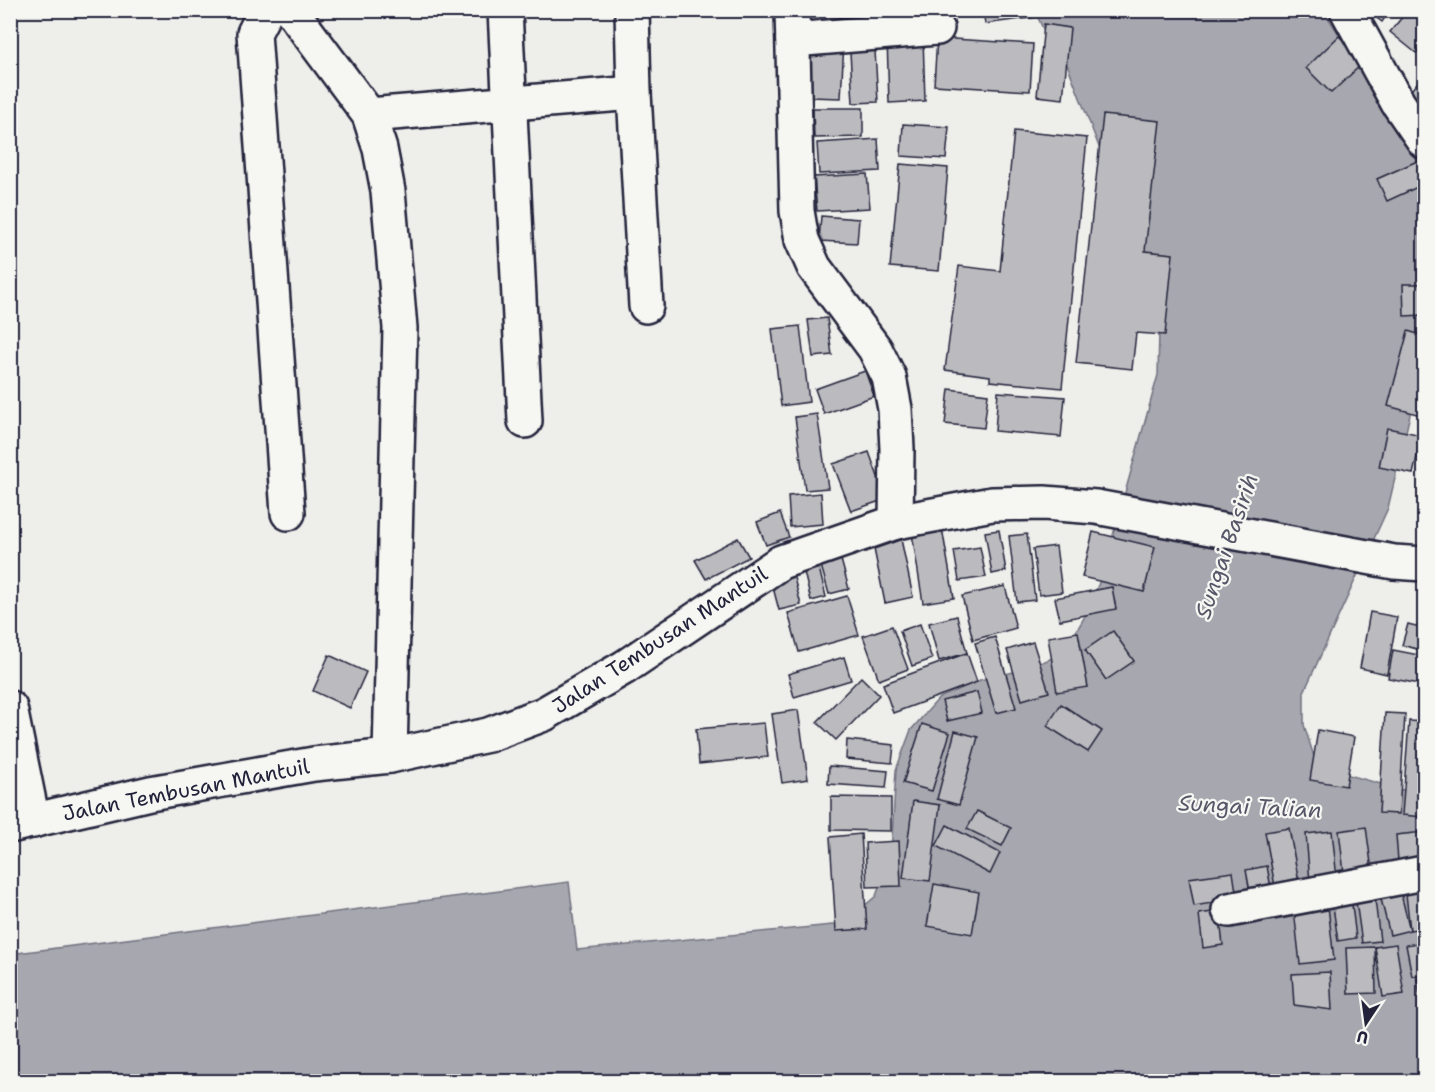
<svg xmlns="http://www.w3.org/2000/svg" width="1435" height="1092" font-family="'Shantell Sans',sans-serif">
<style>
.water{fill:#a7a7af;stroke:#727281;stroke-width:1.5}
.building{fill:#bbbbbf;stroke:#22223b;stroke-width:1.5}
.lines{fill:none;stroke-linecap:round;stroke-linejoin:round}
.minor-casing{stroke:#22223b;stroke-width:38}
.minor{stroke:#f6f6f2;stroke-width:33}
.labels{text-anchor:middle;stroke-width:4.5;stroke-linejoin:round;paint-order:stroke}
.street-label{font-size:21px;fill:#22223b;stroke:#f6f6f2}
.water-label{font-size:22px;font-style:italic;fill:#575769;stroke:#f6f6f2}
</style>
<rect width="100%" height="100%" fill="#eeeeeb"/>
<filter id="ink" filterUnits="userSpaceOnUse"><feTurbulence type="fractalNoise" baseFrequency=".0167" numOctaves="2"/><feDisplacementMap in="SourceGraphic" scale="12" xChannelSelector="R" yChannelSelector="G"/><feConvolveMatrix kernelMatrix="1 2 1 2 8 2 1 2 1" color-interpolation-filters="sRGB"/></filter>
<g filter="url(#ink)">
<polygon class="water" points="1035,11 1324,11 1415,153 1424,187 1424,355 1388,508 1304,692 1304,725 1317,766 1402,790 1424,783 1424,1081 11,1081 10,954 569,882 577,950 843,924 876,896 891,854 896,770 911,730 939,698 980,680 1022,670 1063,654 1084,618 1101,578 1158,375 1159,330 1153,287 1067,64 1043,29"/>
<g class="building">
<polygon points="838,10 870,10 871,12 839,17"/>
<polygon points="983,10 1036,10 1037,17 985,24"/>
<polygon points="1366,10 1390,10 1382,22"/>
<polygon points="1408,10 1424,10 1424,43 1416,53 1390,32"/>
<polygon points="1044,24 1070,28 1063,99 1037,96"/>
<polygon points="1339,36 1364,62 1331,93 1306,68"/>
<polygon points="923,37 925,101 889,103 887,38"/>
<polygon points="937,38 1033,44 1030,91 934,85"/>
<polygon points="811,41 844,42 841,98 809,97"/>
<polygon points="875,51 878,102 853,103 850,52"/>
<polygon points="1424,75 1424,112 1406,96"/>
<polygon points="813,108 863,108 863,137 814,138"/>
<polygon points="1103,115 1160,121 1145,251 1173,254 1165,335 1136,333 1132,369 1076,363"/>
<polygon points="903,124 949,127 946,159 901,156"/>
<polygon points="1014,131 1087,138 1062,388 990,381 990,376 945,370 959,266 1000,271"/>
<polygon points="878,139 880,171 819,174 817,143"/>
<polygon points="1424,158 1424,184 1387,201 1377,179"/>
<polygon points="900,164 948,168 939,271 890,267"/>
<polygon points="867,174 870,208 817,211 814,177"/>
<polygon points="821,216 859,219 857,243 819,241"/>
<polygon points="1403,284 1424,284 1424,315 1404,316"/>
<polygon points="827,318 832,355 813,357 808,320"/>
<polygon points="800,326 809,402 781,406 772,329"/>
<polygon points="1408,331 1424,336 1424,416 1388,406"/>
<polygon points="865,371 874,396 824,414 815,389"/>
<polygon points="949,389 988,394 984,428 945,424"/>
<polygon points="998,392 1065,397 1061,437 995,431"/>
<polygon points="817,414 828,488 805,490 795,417"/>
<polygon points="1387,428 1422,435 1413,474 1379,467"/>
<polygon points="869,452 886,499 851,511 833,464"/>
<polygon points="821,493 823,524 790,527 788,496"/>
<polygon points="780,513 789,537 766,545 757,522"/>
<polygon points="941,522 954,598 923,603 911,527"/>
<polygon points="999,530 1006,571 992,574 985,532"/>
<polygon points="1093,532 1155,547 1144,592 1082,577"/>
<polygon points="1027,534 1035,600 1017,602 1009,536"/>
<polygon points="738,538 749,557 706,579 695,560"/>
<polygon points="901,539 913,597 885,603 873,544"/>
<polygon points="1056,546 1062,592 1039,595 1033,549"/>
<polygon points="980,547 986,577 959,581 954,551"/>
<polygon points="840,556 849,589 829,594 820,562"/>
<polygon points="819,568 826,597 811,601 804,572"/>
<polygon points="793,574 801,605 779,610 771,580"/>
<polygon points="1005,586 1016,628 973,640 962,596"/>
<polygon points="1112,587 1116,609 1060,620 1055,598"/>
<polygon points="847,596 859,635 799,652 788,613"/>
<polygon points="1370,612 1397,617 1387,674 1360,668"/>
<polygon points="957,616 967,653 939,661 929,623"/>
<polygon points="920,624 932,659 912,666 900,631"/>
<polygon points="1408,624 1424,628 1424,651 1402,645"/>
<polygon points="892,626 908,669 879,680 863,636"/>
<polygon points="1113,631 1134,661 1106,680 1085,650"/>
<polygon points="1078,632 1088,687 1057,692 1048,637"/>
<polygon points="995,637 1016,708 996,713 975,643"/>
<polygon points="1033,642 1049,692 1022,700 1007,650"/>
<polygon points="1393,650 1424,656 1420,684 1388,678"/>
<polygon points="967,653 977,682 893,713 883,684"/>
<polygon points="329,655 366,672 350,708 313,691"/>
<polygon points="844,657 851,680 794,697 788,674"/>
<polygon points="861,677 879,695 836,740 817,722"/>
<polygon points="977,692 982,713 947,721 942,701"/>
<polygon points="1061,704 1102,731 1088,752 1047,726"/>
<polygon points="798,710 808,779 782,783 772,714"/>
<polygon points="1385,713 1405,714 1399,814 1379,813"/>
<polygon points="1409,721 1424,722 1424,817 1402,815"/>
<polygon points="764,723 768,757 699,764 696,729"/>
<polygon points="922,724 950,733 932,791 903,783"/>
<polygon points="1318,730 1354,737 1346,786 1310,780"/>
<polygon points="955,731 978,737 959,805 937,799"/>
<polygon points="847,740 894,745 892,763 846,759"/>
<polygon points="829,766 888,771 886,788 828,784"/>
<polygon points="831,797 891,798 891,831 831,830"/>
<polygon points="913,801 940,805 930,881 903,878"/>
<polygon points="977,811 1011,828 1002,846 967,829"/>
<polygon points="947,825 1000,853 990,874 936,846"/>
<polygon points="1366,827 1373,878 1345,881 1339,831"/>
<polygon points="1289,828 1300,888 1276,892 1265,832"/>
<polygon points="1332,831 1337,879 1310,882 1306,834"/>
<polygon points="1424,832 1424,859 1398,861 1396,835"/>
<polygon points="861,834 867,929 836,931 830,837"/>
<polygon points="899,841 901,886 867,887 865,843"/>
<polygon points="1267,866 1273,899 1252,903 1246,870"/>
<polygon points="1233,872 1237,899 1194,906 1189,878"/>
<polygon points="1398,882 1410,930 1390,935 1378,887"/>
<polygon points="934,884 979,892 972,934 927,926"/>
<polygon points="1405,885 1424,889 1424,928 1410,930"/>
<polygon points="1374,891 1380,941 1362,943 1355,894"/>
<polygon points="1327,897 1334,960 1300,964 1293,901"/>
<polygon points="1351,897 1356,938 1338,941 1332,900"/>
<polygon points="1219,911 1223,945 1203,948 1199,914"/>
<polygon points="1424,942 1424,974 1412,976 1406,945"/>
<polygon points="1396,944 1404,994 1383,997 1375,947"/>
<polygon points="1375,947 1376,993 1348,994 1346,948"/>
<polygon points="1330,972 1332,1010 1294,1005 1292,974"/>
<polygon points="1424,977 1424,1012 1423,1012 1417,979"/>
</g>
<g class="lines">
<g class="minor-casing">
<g id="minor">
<polyline points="266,10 254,33 288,513"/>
<polyline points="291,10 369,115 380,149 388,191 400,328 390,756"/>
<polyline points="505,10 525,421"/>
<polyline points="632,10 634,93 646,306"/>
<polyline points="792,10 797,211 802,240 814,267 875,349 889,377 895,409 897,449 896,522"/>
<polyline points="1347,10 1398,103 1424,141"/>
<polyline points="793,40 937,28"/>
<polyline points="369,115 634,93"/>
<polyline points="10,708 33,821"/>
<polyline points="10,826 150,793 314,764 390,756 488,735 544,714 625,667 781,562 896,522 992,504 1044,503 1096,507 1394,562 1424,564"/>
<polyline points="1229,910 1424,873"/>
</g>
</g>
<use href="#minor" class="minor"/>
</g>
</g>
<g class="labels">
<g class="street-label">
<text transform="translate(660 640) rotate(-33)" y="7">Jalan Tembusan Mantuil</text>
<text transform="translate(186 790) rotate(-11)" y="7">Jalan Tembusan Mantuil</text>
</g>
<g class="water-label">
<text transform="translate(1226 546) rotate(-71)" y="8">Sungai Basirih</text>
<text transform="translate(1250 806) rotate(3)" y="8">Sungai Talian</text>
</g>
</g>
<rect width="1435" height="1092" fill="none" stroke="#f6f6f2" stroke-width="36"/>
<rect x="18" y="18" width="1399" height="1056" fill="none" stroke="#22223b" stroke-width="2" filter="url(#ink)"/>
<g transform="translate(1366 1023) rotate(193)" stroke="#f6f6f2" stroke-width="4.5" paint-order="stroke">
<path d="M0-4.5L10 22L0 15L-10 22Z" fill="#22223b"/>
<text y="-9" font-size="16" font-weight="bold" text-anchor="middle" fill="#22223b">U</text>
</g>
</svg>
